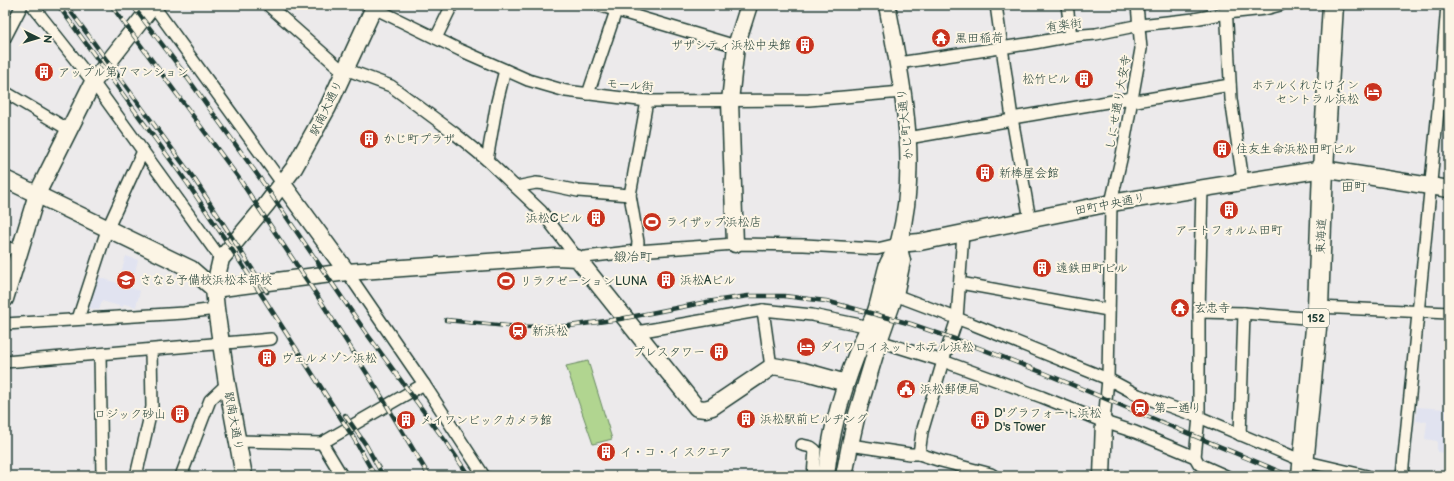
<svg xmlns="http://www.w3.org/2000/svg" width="1454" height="481" font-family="'Balsamiq Sans','Klee One',sans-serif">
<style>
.built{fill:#e1e3f0}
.green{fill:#b1d590;stroke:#688962}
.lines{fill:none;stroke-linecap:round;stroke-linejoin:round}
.street-casing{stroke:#1f3d34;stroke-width:14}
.secondary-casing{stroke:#1f3d34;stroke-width:19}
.highway-casing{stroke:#1f3d34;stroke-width:23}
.street{stroke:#fcf5e5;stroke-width:11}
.secondary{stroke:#fcf5e5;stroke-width:16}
.highway{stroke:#fcf5e5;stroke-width:20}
.rail-casing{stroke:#1f3d34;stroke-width:4.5}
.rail{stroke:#fcf5e5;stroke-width:3;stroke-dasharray:9;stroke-linecap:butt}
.labels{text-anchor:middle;stroke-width:4;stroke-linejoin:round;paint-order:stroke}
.shield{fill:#fcf5e5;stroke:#617469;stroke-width:1}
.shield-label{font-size:11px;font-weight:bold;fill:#1f3d34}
.street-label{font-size:12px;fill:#1f3d34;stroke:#fcf5e5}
.poi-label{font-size:12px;fill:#1f3d34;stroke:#fcf5e5;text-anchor:start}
.neighbourhood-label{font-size:13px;fill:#1f3d34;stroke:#fcf5e5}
</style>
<rect width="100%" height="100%" fill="#eceaeb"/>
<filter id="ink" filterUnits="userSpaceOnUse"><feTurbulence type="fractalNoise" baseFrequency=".025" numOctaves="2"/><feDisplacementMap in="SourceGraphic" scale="8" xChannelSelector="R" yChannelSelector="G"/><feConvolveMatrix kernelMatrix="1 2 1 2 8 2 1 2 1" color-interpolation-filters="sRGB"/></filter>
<g filter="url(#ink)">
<g class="built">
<polygon points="126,256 138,260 131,288 140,291 136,307 124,304 123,307 102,301 99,310 89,308 98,277 118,283"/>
<polygon points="1417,407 1447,409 1444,453 1437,452 1437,441 1425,439 1427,422 1416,421"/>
</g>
<polygon class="green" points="588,361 612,439 593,444 566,366"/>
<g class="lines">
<g class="street-casing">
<g id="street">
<polyline points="32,5 93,82 221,259"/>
<polyline points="153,5 282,183"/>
<polyline points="268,5 344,72"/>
<polyline points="598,5 736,46"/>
<polyline points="996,5 1012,118 1030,220"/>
<polyline points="1067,5 1071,36"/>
<polyline points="1226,5 1231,99 1243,181"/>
<polyline points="374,8 460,50 528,80 566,91 647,101 809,100 902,92"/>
<polyline points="5,38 22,5"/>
<polyline points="436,38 452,5"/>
<polyline points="898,63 1034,43 1071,36 1096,34 1140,25 1194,19 1227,13 1265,9 1280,5"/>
<polyline points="345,69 391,86 453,132 487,160 541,211 577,258 637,251 735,244 804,245 877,249 898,244"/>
<polyline points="5,92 69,130"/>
<polyline points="588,94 618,5"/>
<polyline points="1130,102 1230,85"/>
<polyline points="1012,118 1131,98"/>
<polyline points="908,138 1012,120"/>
<polyline points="487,160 497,102 505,70"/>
<polyline points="516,187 536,183 545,184 578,191 630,195"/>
<polyline points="5,247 19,251"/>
<polyline points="637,251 638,242 630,195 647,101"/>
<polyline points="347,272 424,384 484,476"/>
<polyline points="960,283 1108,310"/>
<polyline points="895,295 972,324 1108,379 1138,395 1199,417 1303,461 1367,476"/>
<polyline points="1318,307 1449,313"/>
<polyline points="763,310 771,367"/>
<polyline points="1199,312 1244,313 1316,319"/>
<polyline points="78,319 107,230 143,151"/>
<polyline points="5,324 184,313 216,309"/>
<polyline points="637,332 763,310 812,315 870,327"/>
<polyline points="879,341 943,361 1042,397 1104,422 1135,432 1195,457 1199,464 1226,476"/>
<polyline points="100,354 102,476"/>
<polyline points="5,362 271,339"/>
<polyline points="1104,422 1108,379 1111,203 1122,155 1141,49 1137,5"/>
<polyline points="1240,435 1244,313"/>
<polyline points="238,441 322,443 424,384"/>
<polyline points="322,443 342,476"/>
<polyline points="802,445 811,447 815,450 813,476"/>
<polyline points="850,445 910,454 919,454 941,461 991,474 994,476"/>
<polyline points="919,454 922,432 943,361 957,319 963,233"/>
<polyline points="1195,457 1199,417 1199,312 1202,188"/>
<polyline points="136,476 152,407 151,350"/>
<polyline points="181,476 210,400 227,384"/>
<polyline points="1402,476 1441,80 1447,5"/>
</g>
</g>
<g class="secondary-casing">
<g id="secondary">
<polyline points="5,179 191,269 214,289 347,272 556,257 577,258 697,408 705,409 712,407 773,366 803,371 846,383"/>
<polyline points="282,183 347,272"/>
<polyline points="735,244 730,101 736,46 749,5"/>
<polyline points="898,244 920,242 1111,203 1323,169 1449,189"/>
<polyline points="5,299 37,194 93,82 153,5"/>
<polyline points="244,476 227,384 216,309 214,289 221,259 266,205 294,168 328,107 375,5"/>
<path d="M826,476C830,435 841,394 856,356C862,341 870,326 876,311C881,296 883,280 888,264C891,257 897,250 899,242C920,163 902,84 887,5"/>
<polyline points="844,476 850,445 857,414 879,341 895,295 902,261 898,244"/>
<polyline points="1102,476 1104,422"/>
</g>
</g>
<g class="highway-casing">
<polyline id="highway" points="1302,476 1318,307 1323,169 1333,5"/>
</g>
<use href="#street" class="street"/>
<use href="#secondary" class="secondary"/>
<use href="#highway" class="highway"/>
<g class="rail-casing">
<g id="rail">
<polyline points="58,5 188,184 245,269 353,437 375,476"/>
<polyline points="66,5 195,180 267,292"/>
<polyline points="111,5 238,177 318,297 377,389 429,476"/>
<polyline points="132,5 181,69 259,177 367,334 446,442 469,476"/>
<polyline points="446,320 518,327 569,326 620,319 707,302 748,296 784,296 826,301 911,324 966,343 1044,373 1290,476"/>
<polyline points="345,415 366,445 383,476"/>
</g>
</g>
<use href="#rail" class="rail"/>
</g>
</g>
<defs>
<g id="temple-disc" transform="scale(1)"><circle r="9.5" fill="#c8321e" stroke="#fcf5e5"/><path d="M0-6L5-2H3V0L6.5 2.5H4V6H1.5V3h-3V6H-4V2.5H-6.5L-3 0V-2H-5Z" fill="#fff"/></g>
<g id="building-disc" transform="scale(1)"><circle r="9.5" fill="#c8321e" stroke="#fcf5e5"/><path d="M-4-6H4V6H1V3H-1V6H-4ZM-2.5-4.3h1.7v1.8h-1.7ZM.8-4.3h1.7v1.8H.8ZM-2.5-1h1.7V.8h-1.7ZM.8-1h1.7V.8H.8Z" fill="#fff"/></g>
<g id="hotel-disc" transform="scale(1)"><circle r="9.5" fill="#c8321e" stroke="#fcf5e5"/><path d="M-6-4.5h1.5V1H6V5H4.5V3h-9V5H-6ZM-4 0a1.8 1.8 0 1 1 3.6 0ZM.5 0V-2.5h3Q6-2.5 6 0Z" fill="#fff"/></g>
<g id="stadium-disc" transform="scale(1)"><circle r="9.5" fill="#c8321e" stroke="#fcf5e5"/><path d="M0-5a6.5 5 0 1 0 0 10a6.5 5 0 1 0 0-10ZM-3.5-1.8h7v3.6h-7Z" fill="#fff"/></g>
<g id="university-disc" transform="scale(1)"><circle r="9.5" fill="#c8321e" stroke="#fcf5e5"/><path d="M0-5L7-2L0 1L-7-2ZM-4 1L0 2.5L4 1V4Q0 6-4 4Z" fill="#fff"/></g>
<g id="station-disc" transform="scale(1)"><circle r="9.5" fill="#c8321e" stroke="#fcf5e5"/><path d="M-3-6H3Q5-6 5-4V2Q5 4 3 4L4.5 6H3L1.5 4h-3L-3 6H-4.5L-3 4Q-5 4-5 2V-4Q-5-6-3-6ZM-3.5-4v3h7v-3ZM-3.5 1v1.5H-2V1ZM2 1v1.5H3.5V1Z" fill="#fff"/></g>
<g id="civic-disc" transform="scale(1)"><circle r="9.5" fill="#c8321e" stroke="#fcf5e5"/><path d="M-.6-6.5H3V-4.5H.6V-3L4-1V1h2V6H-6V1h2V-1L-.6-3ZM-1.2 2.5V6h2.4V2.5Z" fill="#fff"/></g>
</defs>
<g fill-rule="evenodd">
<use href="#temple-disc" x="941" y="38"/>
<use href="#building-disc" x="805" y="45"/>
<use href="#building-disc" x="44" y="72"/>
<use href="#building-disc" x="1084" y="79"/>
<use href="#hotel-disc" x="1373" y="92"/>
<use href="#building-disc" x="369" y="139"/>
<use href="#building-disc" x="1222" y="149"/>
<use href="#building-disc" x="985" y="173"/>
<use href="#building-disc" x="1229" y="210"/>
<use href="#building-disc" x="596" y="218"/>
<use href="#stadium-disc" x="652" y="222"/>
<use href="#building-disc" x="1042" y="268"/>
<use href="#university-disc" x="126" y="280"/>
<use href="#building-disc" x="666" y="280"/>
<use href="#stadium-disc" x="506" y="281"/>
<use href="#temple-disc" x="1180" y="308"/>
<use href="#station-disc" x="518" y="331"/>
<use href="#hotel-disc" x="806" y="347"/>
<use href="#building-disc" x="719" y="352"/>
<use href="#building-disc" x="267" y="358"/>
<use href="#civic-disc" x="906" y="389"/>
<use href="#station-disc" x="1140" y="408"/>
<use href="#building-disc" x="180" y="414"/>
<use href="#building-disc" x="746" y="419"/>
<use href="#building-disc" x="406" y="420"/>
<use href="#building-disc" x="980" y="420"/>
<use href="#building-disc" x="606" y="452"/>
</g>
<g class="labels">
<rect class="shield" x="1303" y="309" width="26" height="18" rx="3"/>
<g class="shield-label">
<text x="1316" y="322">152</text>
</g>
<g class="street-label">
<text transform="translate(1064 25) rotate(-8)" y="4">有楽街</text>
<text transform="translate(630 85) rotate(5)" y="4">モール街</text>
<text transform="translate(1118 102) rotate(-80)" y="4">しにせ通り大安寺</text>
<text transform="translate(326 108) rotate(-64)" y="4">駅南大通り</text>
<text transform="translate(905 124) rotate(-96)" y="4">かじ町大通り</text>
<text transform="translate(1110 204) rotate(-11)" y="4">田町中央通り</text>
<text transform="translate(1321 236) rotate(-88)" y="4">東海道</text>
<text transform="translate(234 421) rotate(80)" y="4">駅南大通り</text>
</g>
<g class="poi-label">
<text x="955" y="42">黒田稲荷</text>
<text x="791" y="49" text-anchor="end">ザザシティ浜松中央館</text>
<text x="58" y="76">アップル第７マンション</text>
<text x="1070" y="83" text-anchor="end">松竹ビル</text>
<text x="1359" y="89" text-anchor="end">ホテルくれたけイン<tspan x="1359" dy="14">セントラル浜松</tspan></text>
<text x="383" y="143">かじ町プラザ</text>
<text x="1236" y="153">住友生命浜松田町ビル</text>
<text x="999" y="177">新棒屋会館</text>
<text x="582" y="222" text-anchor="end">浜松Cビル</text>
<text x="666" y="226">ライザップ浜松店</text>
<text x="1229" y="234" text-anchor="middle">アートフォルム田町</text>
<text x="1056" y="272">遠鉄田町ビル</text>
<text x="140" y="284">さなる予備校浜松本部校</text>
<text x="680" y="284">浜松Aビル</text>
<text x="520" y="285">リラクゼーションLUNA</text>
<text x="1194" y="312">玄忠寺</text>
<text x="532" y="335">新浜松</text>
<text x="820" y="351">ダイワロイネットホテル浜松</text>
<text x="705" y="356" text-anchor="end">プレスタワー</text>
<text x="281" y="362">ヴェルメゾン浜松</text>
<text x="920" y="393">浜松郵便局</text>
<text x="1154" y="412">第一通り</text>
<text x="994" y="417">D'グラフォート浜松<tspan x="994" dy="14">D's Tower</tspan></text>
<text x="166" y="418" text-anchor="end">ロジック砂山</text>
<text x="760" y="423">浜松駅前ビルヂング</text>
<text x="420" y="424">メイワンビックカメラ館</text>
<text x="620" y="456">イ・コ・イ スクエア</text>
</g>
<g class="neighbourhood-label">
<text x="1354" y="191">田町</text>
<text x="633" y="261">鍛冶町</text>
</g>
</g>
<rect width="1454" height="481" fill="none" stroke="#fcf5e5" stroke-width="20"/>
<rect x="10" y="10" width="1434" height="461" fill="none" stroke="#1f3d34" stroke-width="1.5" filter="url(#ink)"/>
<g transform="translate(38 38) rotate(95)" stroke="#fcf5e5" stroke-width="3" paint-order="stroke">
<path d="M0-3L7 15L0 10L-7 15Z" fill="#1f3d34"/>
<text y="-6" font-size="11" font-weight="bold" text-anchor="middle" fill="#1f3d34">N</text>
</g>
</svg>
